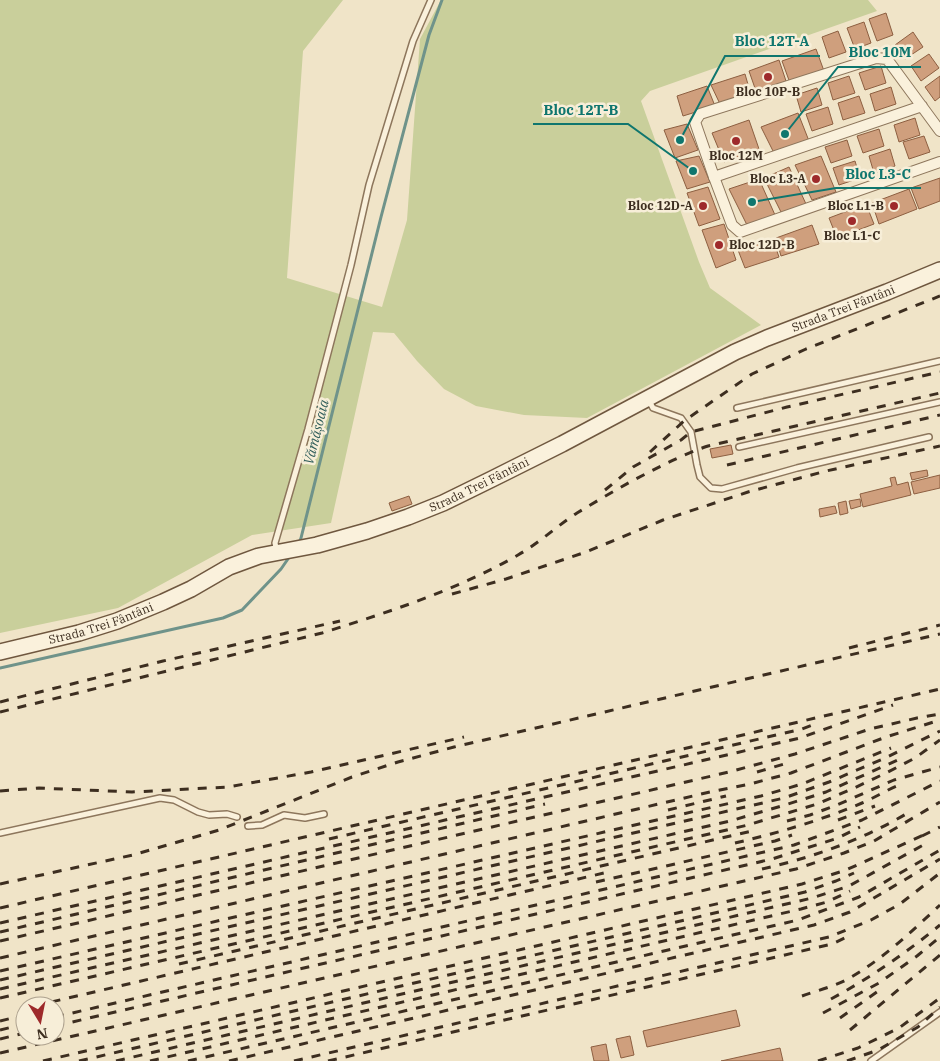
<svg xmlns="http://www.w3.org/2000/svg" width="940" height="1061" font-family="'IBM Plex Serif',serif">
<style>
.green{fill:#c9cf9b}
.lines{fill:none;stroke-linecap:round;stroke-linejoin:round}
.stream{stroke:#6f938a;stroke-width:3}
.building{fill:#cf9f7d;stroke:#8d5f41}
.service-casing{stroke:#8d765c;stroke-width:8}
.minor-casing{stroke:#8d765c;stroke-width:12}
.secondary-casing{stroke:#6f573f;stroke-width:18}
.service{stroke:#faf1dc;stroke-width:5}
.minor{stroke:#faf1dc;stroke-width:10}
.secondary{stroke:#faf1dc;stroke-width:15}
.rail{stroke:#3d2e20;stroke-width:3;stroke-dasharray:9 9;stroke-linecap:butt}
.poi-dot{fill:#9e2a2b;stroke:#f7eed8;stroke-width:2}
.labels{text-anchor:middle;stroke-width:5;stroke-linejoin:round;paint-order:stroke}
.poi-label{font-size:12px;font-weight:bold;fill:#3d2e20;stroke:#f7eed8}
.street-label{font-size:12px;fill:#3d2e20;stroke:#f7eed8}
.water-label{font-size:14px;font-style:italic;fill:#2f5d5a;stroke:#f7eed8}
.leader{fill:none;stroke:#0f766e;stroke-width:2}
.callout-dot{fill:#0f766e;stroke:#f7eed8;stroke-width:2}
.callout-label{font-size:14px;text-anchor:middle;font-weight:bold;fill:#0f766e;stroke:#f7eed8;stroke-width:5;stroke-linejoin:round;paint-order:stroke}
</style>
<rect width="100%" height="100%" fill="#f0e4c8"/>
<polygon class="green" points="0,0 343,0 303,51 287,278 382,307 407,220 420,39 441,0 868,0 877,11 650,91 641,101 699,262 710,288 761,325 587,418 524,415 476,406 444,389 417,361 394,333 373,332 331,523 252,535 118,608 0,633"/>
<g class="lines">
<g class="stream">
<polyline points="299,543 301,538 381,217 429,35 442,0"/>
<polyline points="0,668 223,618 242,610 281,569 290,556"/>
</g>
</g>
<g class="building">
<polygon points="886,13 893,35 877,41 869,19"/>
<polygon points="864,22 871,43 855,49 847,28"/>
<polygon points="838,31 846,52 829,58 822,37"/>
<polygon points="913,32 923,47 905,59 895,45"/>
<polygon points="816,49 824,71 790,83 782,61"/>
<polygon points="929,54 939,68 921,81 911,66"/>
<polygon points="779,60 787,84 757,94 749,71"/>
<polygon points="881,66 886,83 865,90 859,73"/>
<polygon points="745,74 751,95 720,104 711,85"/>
<polygon points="849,76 855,93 833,100 828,83"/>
<polygon points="940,76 940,97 935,101 925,87"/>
<polygon points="707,86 715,106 683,116 677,96"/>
<polygon points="891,87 896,104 875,111 870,94"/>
<polygon points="817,88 822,105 801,112 796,95"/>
<polygon points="859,96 865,113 843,120 838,103"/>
<polygon points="828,107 833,124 812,131 806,114"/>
<polygon points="798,113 809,141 774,153 761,127"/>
<polygon points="915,118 920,135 899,142 894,125"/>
<polygon points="749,120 759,149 724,162 712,133"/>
<polygon points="687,124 698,150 675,158 664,130"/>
<polygon points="879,129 884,146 863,153 857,136"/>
<polygon points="924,136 930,152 909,159 903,142"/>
<polygon points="847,140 852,156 831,163 825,147"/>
<polygon points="890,149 895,166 874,173 869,156"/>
<polygon points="699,156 710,182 687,189 676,161"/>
<polygon points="821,156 836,192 812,200 795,165"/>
<polygon points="855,161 860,178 839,185 833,168"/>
<polygon points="789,167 806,204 782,214 764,178"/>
<polygon points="940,178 940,201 919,209 911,188"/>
<polygon points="759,179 775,215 747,225 729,189"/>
<polygon points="708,187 720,219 699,226 687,193"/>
<polygon points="909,189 917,209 879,224 872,203"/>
<polygon points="866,204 874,224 837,238 829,218"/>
<polygon points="724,224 736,260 716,268 702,230"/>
<polygon points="812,225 819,244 781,256 776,238"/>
<polygon points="773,240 779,257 745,268 738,250"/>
<polygon points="731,445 733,454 712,458 710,449"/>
<polygon points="927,470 928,476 912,480 910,473"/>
<polygon points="940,475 940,488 914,494 911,482"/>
<polygon points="895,477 897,485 908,482 911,495 863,507 860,494 892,486 890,478"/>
<polygon points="409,496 412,504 392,511 389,503"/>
<polygon points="860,499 861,506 851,509 849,501"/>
<polygon points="846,501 848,513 840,515 838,503"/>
<polygon points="835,506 837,513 820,517 819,509"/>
<polygon points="736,1010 740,1026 647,1047 643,1031"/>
<polygon points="630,1036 634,1055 621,1058 616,1039"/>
<polygon points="606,1044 609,1061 594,1061 591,1047"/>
<polygon points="780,1048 783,1061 721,1061"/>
</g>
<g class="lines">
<g class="service-casing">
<g id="service">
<polyline points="649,401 653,408 681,418 691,432 697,465 700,477 711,488 722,489 797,468 929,437"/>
<polyline points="737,408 940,361"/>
<polyline points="739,447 940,402"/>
<polyline points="277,552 275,543 308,429 351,265 369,185 413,41 431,0"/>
<polyline points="248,826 262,825 284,815 305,818 324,814"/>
<polyline points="0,833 160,798 174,800 198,812 209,815 227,814 237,817"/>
<polyline points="871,1061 940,1012"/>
</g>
</g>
<g class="minor-casing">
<g id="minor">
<polyline points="922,106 714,177 695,122 700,114 876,58 887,59 940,131"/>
<polyline points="714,177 732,225 740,232 940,162"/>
</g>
</g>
<g class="secondary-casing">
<g id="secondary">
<path id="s1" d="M0,652L79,633L117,621L163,602L191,589L229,567L259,556L317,545L367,531L408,517L443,503L492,479L562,444L735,352L767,338L887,292L940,270"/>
</g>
</g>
<use href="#service" class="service"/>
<use href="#minor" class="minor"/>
<use href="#secondary" class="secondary"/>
<g class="rail">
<polyline points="650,452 684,421 752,374 806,349 940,296"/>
<polyline points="727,465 940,415"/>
<polyline points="605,490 633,467 681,440 691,432 787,407 940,372"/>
<polyline points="452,594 506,579 586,552 663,520 748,492 826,471 940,446"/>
<polyline points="849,648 940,625"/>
<polyline points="0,702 163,661 340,621"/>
<path d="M0,712L322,633C389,612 457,590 518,555C539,543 557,526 577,513C595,502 614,491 632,481C657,468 681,455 708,446L940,393"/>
<polyline points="757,772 791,762"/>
<polyline points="0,791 39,788 132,792 228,787 311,772 464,737"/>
<polyline points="668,810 726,796"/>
<polyline points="838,820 875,806"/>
<polyline points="787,821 810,815 837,805 894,780 940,767"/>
<polyline points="922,836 940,827"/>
<polyline points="329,839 802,729 815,724"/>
<path d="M735,843C778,833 822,820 862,803C874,798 885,791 897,786"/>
<path d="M762,869C811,858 862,840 906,814"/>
<polyline points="596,882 775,841 792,835"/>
<polyline points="0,884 133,855 219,830 352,777 398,762 454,747 940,634"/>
<polyline points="0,908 940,689"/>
<polyline points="0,923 800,738 893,705"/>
<polyline points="0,932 545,804"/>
<polyline points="0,941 729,772 795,754 870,729 917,718 940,714"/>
<polyline points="0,958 710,792 750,784 791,773 886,737 940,720"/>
<polyline points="179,964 756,830"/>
<polyline points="0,971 761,796 802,784 891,748"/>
<polyline points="0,980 784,798 829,782 885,758 940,731"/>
<polyline points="0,989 730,821 785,805 826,792 900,759"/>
<path d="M802,996C816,991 832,987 846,980C881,961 911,932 940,905"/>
<polyline points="0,998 748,825 817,804 852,789 888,772 915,758 940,740"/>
<path d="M831,999C870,978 906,953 940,925"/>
<polyline points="34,1006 604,873"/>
<polyline points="823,1013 879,983 917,956 940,937"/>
<polyline points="55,1017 794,845 862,820 940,781"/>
<polyline points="840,1018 884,987"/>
<polyline points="0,1021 25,1015"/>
<polyline points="55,1026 772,859 838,838 860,827"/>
<polyline points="0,1030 25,1024"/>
<polyline points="850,1030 940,955"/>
<polyline points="0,1039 25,1033"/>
<polyline points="0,1053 796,869 844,853 874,841 940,802"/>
<polyline points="43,1061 802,884 846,870 928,833"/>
<polyline points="79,1061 805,892 836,881 854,873"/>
<polyline points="116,1061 812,898 849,886 925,844"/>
<polyline points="150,1061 801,909 827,902 850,891"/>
<polyline points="188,1061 798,920 859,897 940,850"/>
<polyline points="229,1061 814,925 850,912 940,859"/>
<polyline points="294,1061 829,937 871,920 900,904 940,873"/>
<polyline points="328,1061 832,944 851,935"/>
<polyline points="818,1061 858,1048 899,1028 940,998"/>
<polyline points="847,1061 878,1050 918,1027 940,1007"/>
</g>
</g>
<g class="poi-dot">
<circle cx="768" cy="77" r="5"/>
<circle cx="736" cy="141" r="5"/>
<circle cx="816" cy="179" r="5"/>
<circle cx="703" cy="206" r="5"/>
<circle cx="894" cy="206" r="5"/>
<circle cx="852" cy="221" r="5"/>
<circle cx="719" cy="245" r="5"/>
</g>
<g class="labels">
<g class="poi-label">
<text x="768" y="96">Bloc 10P-B</text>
<text x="736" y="160">Bloc 12M</text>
<text x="806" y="183" text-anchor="end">Bloc L3-A</text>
<text x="693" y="210" text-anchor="end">Bloc 12D-A</text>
<text x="884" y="210" text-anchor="end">Bloc L1-B</text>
<text x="852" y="240">Bloc L1-C</text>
<text x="729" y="249" text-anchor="start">Bloc 12D-B</text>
</g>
<g class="street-label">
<text dy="4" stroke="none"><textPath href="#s1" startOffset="915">Strada Trei Fântâni</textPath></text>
<text dy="4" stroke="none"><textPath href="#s1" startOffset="510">Strada Trei Fântâni</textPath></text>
<text dy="4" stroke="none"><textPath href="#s1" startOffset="105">Strada Trei Fântâni</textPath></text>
</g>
<g class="water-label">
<text transform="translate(316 432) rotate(-76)" y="5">Vămășoaia</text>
</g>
</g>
<path class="leader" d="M680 140L725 56H820M785 134L838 67H921M693 171L628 124H533M752 202L836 188H921"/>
<g class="callout-dot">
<circle cx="680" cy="140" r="5"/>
<circle cx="785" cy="134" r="5"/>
<circle cx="693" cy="171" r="5"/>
<circle cx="752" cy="202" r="5"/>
</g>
<g class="callout-label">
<text x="772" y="46">Bloc 12T-A</text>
<text x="880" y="57">Bloc 10M</text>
<text x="581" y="115">Bloc 12T-B</text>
<text x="878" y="179">Bloc L3-C</text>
</g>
<g transform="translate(40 1021) rotate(170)"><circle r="24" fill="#f7eed8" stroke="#ada18e"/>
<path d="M0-4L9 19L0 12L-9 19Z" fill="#9e2a2b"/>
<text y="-8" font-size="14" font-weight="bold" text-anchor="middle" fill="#3d2e20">N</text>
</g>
</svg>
